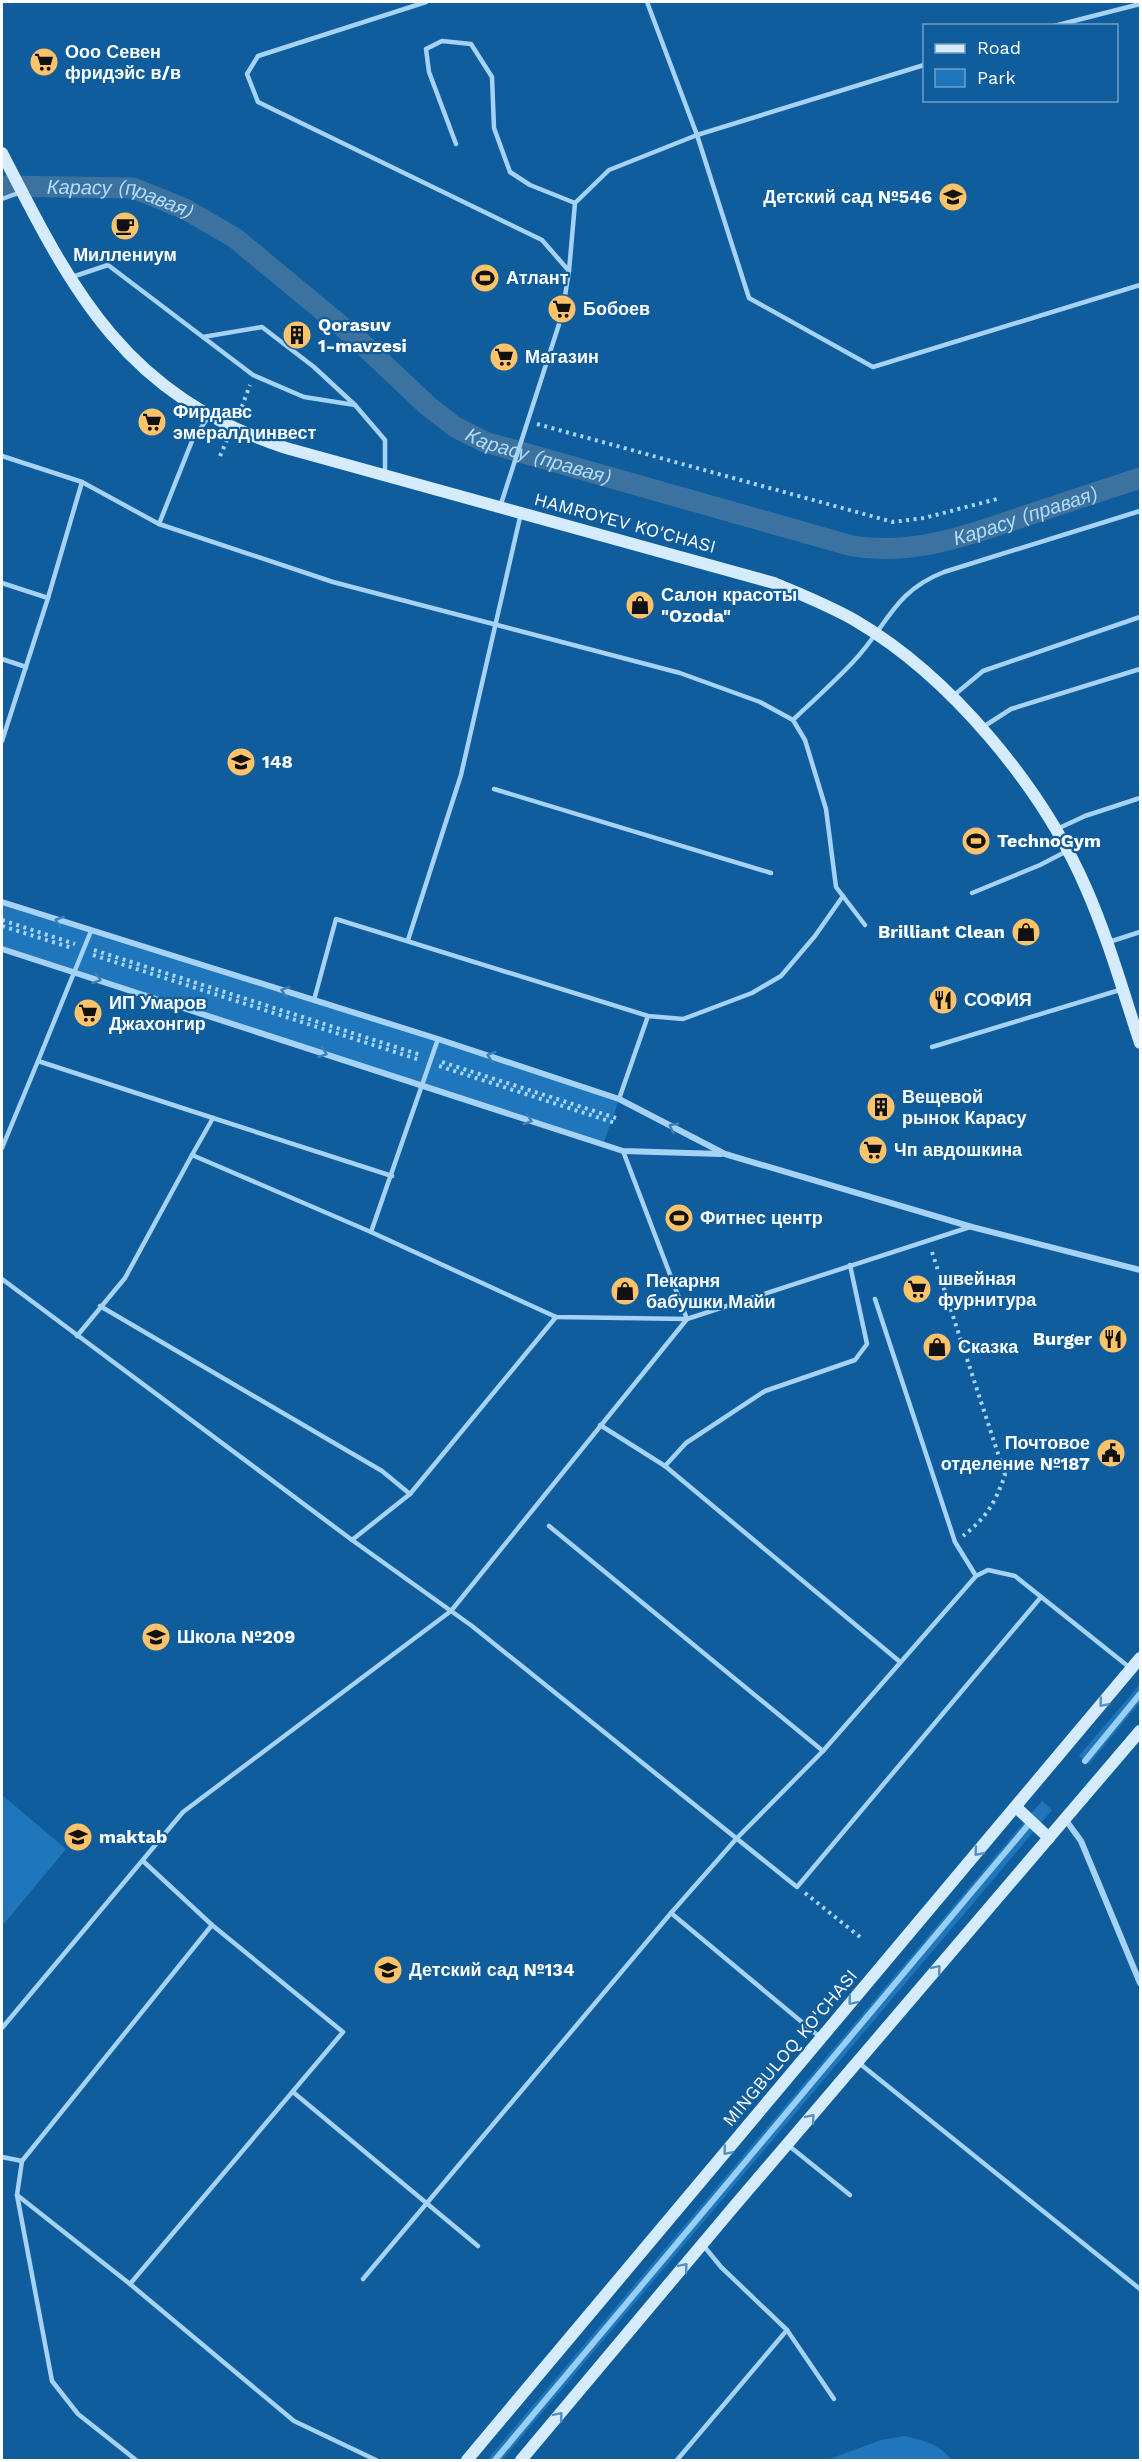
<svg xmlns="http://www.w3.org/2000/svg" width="1142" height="2462" font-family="'Work Sans',sans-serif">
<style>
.green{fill:#1f76ba}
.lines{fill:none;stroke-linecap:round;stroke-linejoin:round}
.stream{stroke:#97cff8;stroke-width:6}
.canal{stroke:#3c729f;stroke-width:21}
.path{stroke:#a5d2f5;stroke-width:4;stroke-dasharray:3 4.5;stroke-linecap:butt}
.service{stroke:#a5d2f5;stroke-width:4.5}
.minor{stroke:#a5d2f5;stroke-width:6}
.secondary{stroke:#d5ebfe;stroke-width:12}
.oneway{stroke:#3d80b7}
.oneway2{stroke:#558fbf}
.labels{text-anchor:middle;stroke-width:4.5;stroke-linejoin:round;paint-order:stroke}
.poi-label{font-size:18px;font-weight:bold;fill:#fff;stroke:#105d9d;text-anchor:start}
.street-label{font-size:18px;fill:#fff;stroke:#105d9d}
.water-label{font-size:20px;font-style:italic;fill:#b2dcfb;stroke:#105d9d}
</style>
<rect width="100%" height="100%" fill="#105d9d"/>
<g class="green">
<polygon points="2,902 619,1099 603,1145 2,949"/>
<polygon points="1140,1684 1140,1702 1089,1764 1079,1756"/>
<polygon points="2,1795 66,1849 2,1926"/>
<polygon points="1042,1801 1052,1810 502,2460 487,2460"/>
<path d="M904,2436C922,2440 940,2444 951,2460H827L881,2440Z"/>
</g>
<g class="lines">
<g class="stream">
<polyline points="1085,1761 1140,1694"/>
<polyline points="495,2460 1029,1824"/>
</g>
<path class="canal" id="s1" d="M2,186L133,188L185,209L235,238L357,339L428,406L455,427L485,442L852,546C911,556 966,536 1022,517C1062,504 1101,491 1140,478"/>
<g class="path">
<polyline points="239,414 250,385"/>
<polyline points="537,424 893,522 924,518 997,499"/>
<polyline points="220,456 227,440"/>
<polyline points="2,920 75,944"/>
<polyline points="2,926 72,948"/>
<polyline points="94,950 421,1055"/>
<polyline points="93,955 420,1060"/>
<polyline points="442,1062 616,1118"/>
<polyline points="439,1066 615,1123"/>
<path d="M932,1252L1005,1475C995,1503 987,1517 963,1536"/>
<polyline points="805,1893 860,1937"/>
</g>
<g class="service">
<polyline points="426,2 258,56 247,74 258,102 542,240 569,271 562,315 500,507"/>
<polyline points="647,2 697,135 749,298 873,367 1140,285"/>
<polyline points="1054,26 1140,4"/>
<polyline points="456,144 429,72 426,49 442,41 471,44 492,77 494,128 510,172 530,185 575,203"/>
<polyline points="2,199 21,192"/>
<polyline points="569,271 575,203 609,170 697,135 924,65"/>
<polyline points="72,277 108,265 253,375 304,397 355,405"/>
<polyline points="203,337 262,327 314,367 355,405 385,440 385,474"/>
<polyline points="2,456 82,482"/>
<polyline points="159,524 333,582 680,673 760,702 793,720 805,740 826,809 836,887 865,925"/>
<polyline points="2,583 48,598"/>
<polyline points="2,659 26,667"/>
<polyline points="953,696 983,671 1140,617"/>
<path d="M793,720C813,701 834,682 853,662C888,625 893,592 944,572L1140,511"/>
<polyline points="983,727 1011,709 1140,669"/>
<polyline points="2,741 48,598 82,482 159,524 192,441 209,416"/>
<polyline points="494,789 771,873"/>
<polyline points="1057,829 1085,816 1140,798"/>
<polyline points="972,893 1040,865 1067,851"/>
<polyline points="91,931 38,1061 213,1118 192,1155 371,1232"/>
<polyline points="408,940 461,775 521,513"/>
<polyline points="1109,942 1140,932"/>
<polyline points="314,1000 336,919 648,1016 683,1019 752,993 781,976 815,936 843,896"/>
<polyline points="438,1039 371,1232 556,1317 687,1319 970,1227"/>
<polyline points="932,1047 1123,989"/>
<polyline points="619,1099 648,1016"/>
<polyline points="213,1118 392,1176"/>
<polyline points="2,1148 38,1061"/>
<polyline points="2,1279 352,1540"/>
<polyline points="875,1299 955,1542 976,1576"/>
<polyline points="100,1306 382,1471 410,1494"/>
<polyline points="556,1317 410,1494 352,1540 472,1626 797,1887 1041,1597"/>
<polyline points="77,1336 125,1278 192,1155"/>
<polyline points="600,1425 665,1466 686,1443 765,1391 855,1360 867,1344 850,1265"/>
<polyline points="665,1466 899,1661"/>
<polyline points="549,1526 823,1751"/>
<polyline points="2,2028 183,1812 451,1611 687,1319 623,1151"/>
<polyline points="821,2038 671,1913 737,1838 823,1751 976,1576 988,1570 1015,1576 1129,1667"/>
<polyline points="859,2063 1140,2289"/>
<polyline points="293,2092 478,2246"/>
<polyline points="788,2145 850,2195"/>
<polyline points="2,2157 22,2161"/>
<polyline points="17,2195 130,2284 343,2032 212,1925"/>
<polyline points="363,2279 671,1913"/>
<polyline points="130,2284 294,2421 376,2460"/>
<polyline points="787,2330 834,2399"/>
<polyline points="136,2460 78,2414 52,2381 17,2195 22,2161 212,1925 143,1861"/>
<polyline points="677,2460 787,2330 721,2267 703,2245"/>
</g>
<g class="minor">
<polyline points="2,902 438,1039 619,1099 725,1154 972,1227 1140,1270"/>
<polyline points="2,949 623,1151 721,1154"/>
<polyline points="1065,1819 1081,1841 1140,1983"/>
</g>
<g class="secondary">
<path d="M2,153C74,294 125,395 286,448L774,583C802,595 830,606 856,621C951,677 1042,787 1086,888C1108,938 1123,991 1140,1043"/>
<polyline points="1016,1807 1049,1838"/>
<polyline points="467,2460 1140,1658"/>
<polyline points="521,2460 731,2210 1140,1731"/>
</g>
</g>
<defs><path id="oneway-chevron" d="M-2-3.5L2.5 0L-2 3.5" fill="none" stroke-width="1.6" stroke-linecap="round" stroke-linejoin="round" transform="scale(1.5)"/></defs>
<g class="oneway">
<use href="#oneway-chevron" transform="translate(59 921) rotate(-162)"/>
<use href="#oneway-chevron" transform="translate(97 979) rotate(18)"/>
<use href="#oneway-chevron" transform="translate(285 991) rotate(-163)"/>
<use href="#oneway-chevron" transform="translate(323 1053) rotate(18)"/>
<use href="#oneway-chevron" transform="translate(491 1056) rotate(-162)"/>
<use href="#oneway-chevron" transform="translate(528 1120) rotate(18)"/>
<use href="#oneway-chevron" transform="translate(673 1127) rotate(-153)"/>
</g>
<g class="oneway2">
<use href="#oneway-chevron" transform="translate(1103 1703) rotate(130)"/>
<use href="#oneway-chevron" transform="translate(978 1852) rotate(130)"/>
<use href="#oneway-chevron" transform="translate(937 1969) rotate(-50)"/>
<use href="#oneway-chevron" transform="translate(852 2001) rotate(130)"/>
<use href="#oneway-chevron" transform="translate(811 2118) rotate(-50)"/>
<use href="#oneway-chevron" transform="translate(727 2151) rotate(130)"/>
<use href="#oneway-chevron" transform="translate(684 2267) rotate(-50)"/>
<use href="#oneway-chevron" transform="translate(559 2416) rotate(-50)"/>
</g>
<defs>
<g id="supermarket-disc" transform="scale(1.5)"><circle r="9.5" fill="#ffc369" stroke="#105d9d"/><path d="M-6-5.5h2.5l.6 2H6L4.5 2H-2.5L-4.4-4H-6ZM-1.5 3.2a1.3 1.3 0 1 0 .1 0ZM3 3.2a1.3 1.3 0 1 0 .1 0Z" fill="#111"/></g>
<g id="school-disc" transform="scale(1.5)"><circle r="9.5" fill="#ffc369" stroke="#105d9d"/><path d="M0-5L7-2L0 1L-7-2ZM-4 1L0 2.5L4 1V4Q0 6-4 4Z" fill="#111"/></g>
<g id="cafe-disc" transform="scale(1.5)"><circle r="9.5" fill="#ffc369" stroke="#105d9d"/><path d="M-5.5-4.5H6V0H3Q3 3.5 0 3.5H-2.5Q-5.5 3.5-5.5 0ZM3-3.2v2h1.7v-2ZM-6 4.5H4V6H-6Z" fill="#111"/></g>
<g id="stadium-disc" transform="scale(1.5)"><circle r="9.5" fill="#ffc369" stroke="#105d9d"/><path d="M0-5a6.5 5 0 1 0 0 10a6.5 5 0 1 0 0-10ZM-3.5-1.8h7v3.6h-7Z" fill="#111"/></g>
<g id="building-disc" transform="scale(1.5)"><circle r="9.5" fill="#ffc369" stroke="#105d9d"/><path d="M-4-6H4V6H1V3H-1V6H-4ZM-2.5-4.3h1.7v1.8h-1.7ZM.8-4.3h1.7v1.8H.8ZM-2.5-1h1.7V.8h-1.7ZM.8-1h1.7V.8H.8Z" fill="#111"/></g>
<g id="shop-disc" transform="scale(1.5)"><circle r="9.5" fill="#ffc369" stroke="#105d9d"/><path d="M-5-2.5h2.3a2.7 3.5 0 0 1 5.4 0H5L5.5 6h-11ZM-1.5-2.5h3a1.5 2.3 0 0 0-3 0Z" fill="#111"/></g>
<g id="restaurant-disc" transform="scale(1.5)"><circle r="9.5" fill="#ffc369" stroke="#105d9d"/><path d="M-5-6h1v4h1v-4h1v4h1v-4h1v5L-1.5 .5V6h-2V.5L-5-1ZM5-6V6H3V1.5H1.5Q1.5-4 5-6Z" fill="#111"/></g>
<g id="civic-disc" transform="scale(1.5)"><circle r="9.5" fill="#ffc369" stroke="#105d9d"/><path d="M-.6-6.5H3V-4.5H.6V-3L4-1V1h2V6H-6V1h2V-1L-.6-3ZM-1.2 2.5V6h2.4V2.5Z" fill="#111"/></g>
</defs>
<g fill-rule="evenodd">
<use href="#supermarket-disc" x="44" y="62"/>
<use href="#school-disc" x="953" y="197"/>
<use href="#cafe-disc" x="125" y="226"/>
<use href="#stadium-disc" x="485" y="278"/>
<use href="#supermarket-disc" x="562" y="309"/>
<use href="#building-disc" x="297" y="335"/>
<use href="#supermarket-disc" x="504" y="357"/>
<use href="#supermarket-disc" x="152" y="422"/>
<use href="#shop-disc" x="640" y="605"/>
<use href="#school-disc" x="241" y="762"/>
<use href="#stadium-disc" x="976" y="841"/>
<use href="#shop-disc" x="1026" y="932"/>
<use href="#restaurant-disc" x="943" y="1000"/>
<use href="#supermarket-disc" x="88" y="1013"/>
<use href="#building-disc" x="881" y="1107"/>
<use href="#supermarket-disc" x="873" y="1150"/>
<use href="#stadium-disc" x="679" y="1218"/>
<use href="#supermarket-disc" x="917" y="1289"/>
<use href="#shop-disc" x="625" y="1291"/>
<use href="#restaurant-disc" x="1113" y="1339"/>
<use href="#shop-disc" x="937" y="1347"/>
<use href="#civic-disc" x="1111" y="1453"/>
<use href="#school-disc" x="156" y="1637"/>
<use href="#school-disc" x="78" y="1837"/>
<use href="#school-disc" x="388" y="1970"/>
</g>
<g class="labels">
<g class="poi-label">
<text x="65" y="58">Ооо Севен<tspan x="65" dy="21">фридэйс в/в</tspan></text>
<text x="932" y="203" text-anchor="end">Детский сад №546</text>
<text x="125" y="261" text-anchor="middle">Миллениум</text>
<text x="506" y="284">Атлант</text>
<text x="583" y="315">Бобоев</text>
<text x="318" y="331">Qorasuv<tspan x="318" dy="21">1-mavzesi</tspan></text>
<text x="525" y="363">Магазин</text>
<text x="173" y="418">Фирдавс<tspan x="173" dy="21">эмералд инвест</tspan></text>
<text x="661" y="601">Салон красоты<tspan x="661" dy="21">"Ozoda"</tspan></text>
<text x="262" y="768">148</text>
<text x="997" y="847">TechnoGym</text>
<text x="1005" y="938" text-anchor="end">Brilliant Clean</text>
<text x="964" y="1006">СОФИЯ</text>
<text x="109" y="1009">ИП Умаров<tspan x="109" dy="21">Джахонгир</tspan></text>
<text x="902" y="1103">Вещевой<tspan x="902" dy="21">рынок Карасу</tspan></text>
<text x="894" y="1156">Чп авдошкина</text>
<text x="700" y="1224">Фитнес центр</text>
<text x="938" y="1285">швейная<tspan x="938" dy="21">фурнитура</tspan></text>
<text x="646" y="1287">Пекарня<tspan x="646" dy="21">бабушки Майи</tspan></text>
<text x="1092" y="1345" text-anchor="end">Burger</text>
<text x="958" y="1353">Сказка</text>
<text x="1090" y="1449" text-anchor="end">Почтовое<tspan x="1090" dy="21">отделение №187</tspan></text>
<text x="177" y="1643">Школа №209</text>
<text x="99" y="1843">maktab</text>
<text x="409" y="1976">Детский сад №134</text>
</g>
<g class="street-label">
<text transform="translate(625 523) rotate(15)" y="6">HAMROYEV KO'CHASI</text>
<text transform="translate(790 2048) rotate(-50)" y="6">MINGBULOQ KO'CHASI</text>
</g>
<g class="water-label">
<text dy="7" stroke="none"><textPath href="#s1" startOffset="120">Карасу (правая)</textPath></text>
<text dy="7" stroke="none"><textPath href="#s1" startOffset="624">Карасу (правая)</textPath></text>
<text dy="7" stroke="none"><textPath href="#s1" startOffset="1128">Карасу (правая)</textPath></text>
</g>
</g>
<rect width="1142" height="2462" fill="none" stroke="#ffffff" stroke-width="6"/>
<rect x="923" y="24" width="195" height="78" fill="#105d9d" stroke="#709ec4" stroke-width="1.5"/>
<rect x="935" y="44" width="30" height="9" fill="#d5ebfe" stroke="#709ec4" stroke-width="1.5"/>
<text x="977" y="54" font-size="18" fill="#ffffff">Road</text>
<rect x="935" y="69" width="30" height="18" fill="#1f76ba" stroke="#709ec4" stroke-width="1.5"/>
<text x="977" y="84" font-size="18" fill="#ffffff">Park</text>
</svg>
